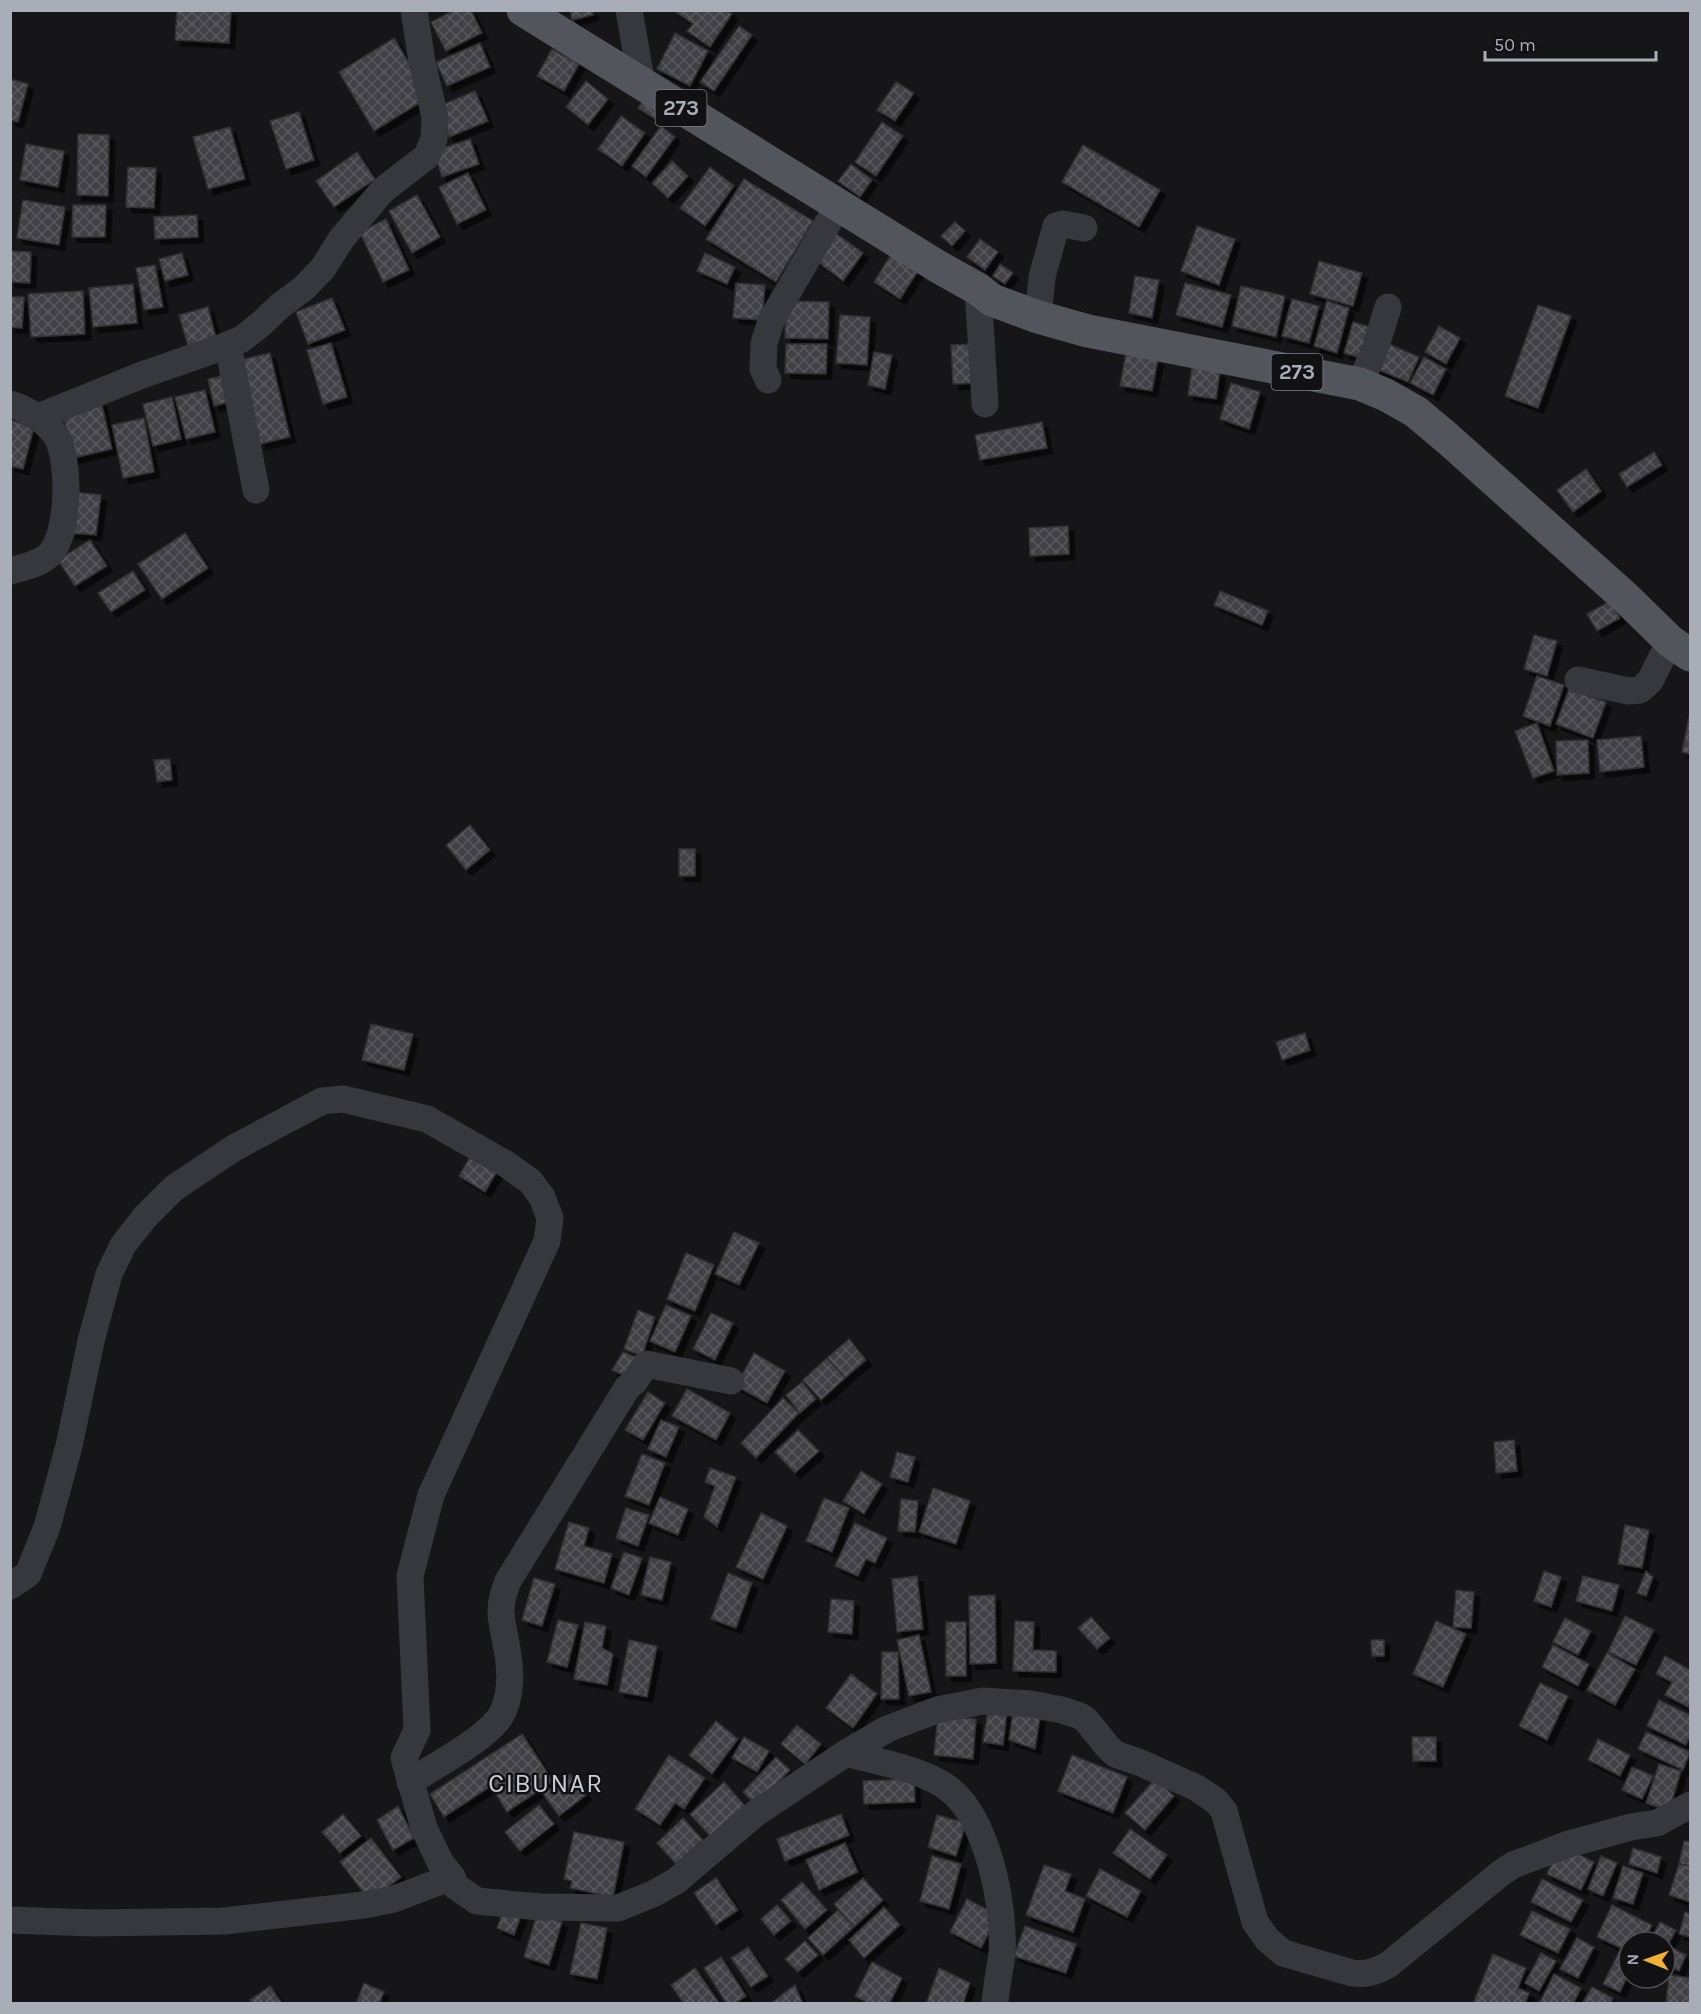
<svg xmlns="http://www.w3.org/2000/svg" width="1701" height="2014" font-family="Karla,sans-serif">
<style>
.building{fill:url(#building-cross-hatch);stroke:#303034;stroke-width:1.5;filter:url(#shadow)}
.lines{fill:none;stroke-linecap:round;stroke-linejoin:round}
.minor{stroke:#37383d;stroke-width:27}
.major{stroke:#53555c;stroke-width:33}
.labels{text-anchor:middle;stroke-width:5;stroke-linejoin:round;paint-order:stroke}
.shield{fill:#111113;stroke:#7b7e86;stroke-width:1.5}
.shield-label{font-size:21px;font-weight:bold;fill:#a8adb8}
.quarter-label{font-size:26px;letter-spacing:1.5px;fill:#c9ccd4;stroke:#111113}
</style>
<defs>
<pattern id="building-cross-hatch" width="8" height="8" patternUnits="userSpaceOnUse" patternTransform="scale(1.5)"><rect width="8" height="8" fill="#404145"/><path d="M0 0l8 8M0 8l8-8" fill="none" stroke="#595a5e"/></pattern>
<filter id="shadow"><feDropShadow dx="5.5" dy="5.5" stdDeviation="0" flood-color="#0009"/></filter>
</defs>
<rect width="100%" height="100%" fill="#161618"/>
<g class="building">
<polygon points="177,10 231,10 229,43 175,40"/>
<polygon points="454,10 471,10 482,33 446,51 431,22"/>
<polygon points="570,10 592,10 593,15 572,20"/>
<polygon points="673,10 727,10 732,14 710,47 687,31 693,24"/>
<polygon points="739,26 752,35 714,91 700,82"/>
<polygon points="675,33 708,51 690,86 657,69"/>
<polygon points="394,38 429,97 374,131 339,72"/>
<polygon points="480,43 490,67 447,86 436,62"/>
<polygon points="552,49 579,64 564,91 537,76"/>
<polygon points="10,79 28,84 18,122 10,120"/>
<polygon points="586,81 608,99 588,125 566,107"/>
<polygon points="896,82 914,93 895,121 877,110"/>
<polygon points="475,91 488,121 449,137 437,107"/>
<polygon points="645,97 665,111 658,121 638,108"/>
<polygon points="299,112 314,160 286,169 270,121"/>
<polygon points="621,116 645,133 622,166 598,149"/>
<polygon points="882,122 903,136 876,176 855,162"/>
<polygon points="661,126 675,137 646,177 632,166"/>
<polygon points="230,127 245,179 208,189 193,137"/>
<polygon points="78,134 109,135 108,196 77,195"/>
<polygon points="470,139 479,164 442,177 434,151"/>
<polygon points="26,144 64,151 58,187 20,180"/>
<polygon points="1083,145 1160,190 1139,227 1062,182"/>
<polygon points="357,152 375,179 334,207 316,181"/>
<polygon points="672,161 688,176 668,198 652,183"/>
<polygon points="851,164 872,180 860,197 838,181"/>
<polygon points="128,167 156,168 154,208 126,207"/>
<polygon points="710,167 734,186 705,226 680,208"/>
<polygon points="468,173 486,210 457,224 439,187"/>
<polygon points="744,179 813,221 776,282 706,239"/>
<polygon points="417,195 440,237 412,253 389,211"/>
<polygon points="23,200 65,207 59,245 17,238"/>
<polygon points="73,205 106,205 105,237 72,237"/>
<polygon points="197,215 198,237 155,239 154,217"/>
<polygon points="386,219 409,270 383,282 360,232"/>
<polygon points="955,222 965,231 952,246 941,236"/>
<polygon points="1197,226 1235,239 1219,285 1181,271"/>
<polygon points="834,232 863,253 843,281 814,259"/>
<polygon points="980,239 998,252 985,270 967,257"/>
<polygon points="895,248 922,265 900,299 874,282"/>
<polygon points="10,251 31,252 30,283 10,282"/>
<polygon points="182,253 188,275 165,281 159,259"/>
<polygon points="705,253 735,267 727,284 697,271"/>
<polygon points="1319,261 1362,273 1353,306 1310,294"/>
<polygon points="1000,264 1013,273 1005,284 993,276"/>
<polygon points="155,265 163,307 144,310 136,268"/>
<polygon points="1135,276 1159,280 1152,318 1129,313"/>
<polygon points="736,283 765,285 762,320 733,318"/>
<polygon points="1185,283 1231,295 1222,327 1176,315"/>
<polygon points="133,284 137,323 93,327 89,288"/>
<polygon points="1241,286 1285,296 1276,337 1232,326"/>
<polygon points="83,291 85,334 31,337 28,294"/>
<polygon points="10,297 24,297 22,328 10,327"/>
<polygon points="332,298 345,330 308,344 296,312"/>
<polygon points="1292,299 1319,306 1309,343 1282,336"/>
<polygon points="786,301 829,302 828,339 785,338"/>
<polygon points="1327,301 1349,308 1337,353 1314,346"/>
<polygon points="1538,305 1571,316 1538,408 1505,396"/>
<polygon points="208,307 216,338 188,346 179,315"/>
<polygon points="840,315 870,317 867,365 836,363"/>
<polygon points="1353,322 1374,328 1365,359 1344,353"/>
<polygon points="1439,326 1460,338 1446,364 1425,352"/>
<polygon points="1382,341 1419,357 1408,382 1372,367"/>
<polygon points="331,343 347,397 323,404 307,350"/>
<polygon points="786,344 827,344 826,374 785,373"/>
<polygon points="977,344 979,383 953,384 951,345"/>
<polygon points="874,352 892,355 885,389 868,385"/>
<polygon points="270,353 290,437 260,444 240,360"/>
<polygon points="1126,353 1158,359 1152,391 1120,386"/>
<polygon points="1424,357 1446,369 1433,395 1410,383"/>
<polygon points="1192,368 1220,372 1216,399 1188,395"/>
<polygon points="227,375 233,401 214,406 208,379"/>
<polygon points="1231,383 1260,392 1249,429 1220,419"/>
<polygon points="205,390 215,432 186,439 175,397"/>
<polygon points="172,397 181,439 153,446 143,404"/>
<polygon points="101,401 112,449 73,458 62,410"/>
<polygon points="144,418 154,472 123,478 112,425"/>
<polygon points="10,420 34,427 23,469 10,466"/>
<polygon points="1042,422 1047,448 980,460 975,435"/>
<polygon points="1654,452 1662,465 1627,487 1619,474"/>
<polygon points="1586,469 1601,491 1573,512 1557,490"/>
<polygon points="74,492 101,495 96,535 70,533"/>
<polygon points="1068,526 1069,554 1030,556 1029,528"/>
<polygon points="185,533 208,568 162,599 138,564"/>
<polygon points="90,540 107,566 75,586 58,560"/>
<polygon points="133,571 145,590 111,612 98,593"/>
<polygon points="1220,591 1268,611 1262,625 1214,605"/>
<polygon points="1610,601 1620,618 1597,631 1587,614"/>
<polygon points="1534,635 1557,641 1547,676 1524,669"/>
<polygon points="1537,676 1564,685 1550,726 1523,716"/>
<polygon points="1569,689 1606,702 1593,738 1556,724"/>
<polygon points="1690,712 1690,754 1682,752"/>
<polygon points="1537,723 1554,771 1533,778 1515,731"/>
<polygon points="1641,736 1644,767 1600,772 1597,740"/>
<polygon points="1588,740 1589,773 1557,775 1556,741"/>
<polygon points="170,759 172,780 157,782 154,760"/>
<polygon points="470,825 490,850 466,870 446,845"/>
<rect x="679" y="849" width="16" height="27"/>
<polygon points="371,1024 413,1034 404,1070 362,1060"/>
<polygon points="1305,1033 1310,1050 1282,1060 1276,1042"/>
<polygon points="474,1150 500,1166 485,1192 459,1176"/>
<polygon points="734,1232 759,1243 739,1285 715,1274"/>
<polygon points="686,1253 714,1265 695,1311 667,1299"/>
<polygon points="666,1305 691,1316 675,1352 650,1341"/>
<polygon points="638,1310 655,1317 642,1356 624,1349"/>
<polygon points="711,1313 733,1323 715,1360 693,1349"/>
<polygon points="849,1339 866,1360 845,1378 827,1358"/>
<polygon points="623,1352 641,1359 630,1378 612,1370"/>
<polygon points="754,1353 785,1371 767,1403 736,1386"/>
<polygon points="827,1358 845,1378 821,1400 803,1380"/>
<polygon points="802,1382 816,1399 800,1413 786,1395"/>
<polygon points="687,1389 730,1413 716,1440 672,1416"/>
<polygon points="648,1392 665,1403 643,1440 625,1430"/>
<polygon points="783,1398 799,1413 756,1458 741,1443"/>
<polygon points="661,1420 679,1427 666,1457 648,1449"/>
<polygon points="798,1430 819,1451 795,1473 775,1452"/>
<polygon points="1514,1440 1517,1471 1496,1473 1494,1442"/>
<polygon points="897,1452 915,1457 908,1482 890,1477"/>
<polygon points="642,1454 665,1463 649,1505 625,1496"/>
<polygon points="710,1468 736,1477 717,1527 704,1517 715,1486 705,1482"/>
<polygon points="861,1471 882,1484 864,1514 843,1501"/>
<polygon points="933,1488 970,1501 956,1544 919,1532"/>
<polygon points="660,1497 688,1509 678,1535 649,1523"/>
<polygon points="824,1498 849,1508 832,1552 806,1541"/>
<polygon points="901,1499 918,1501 915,1532 898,1531"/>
<polygon points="626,1508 649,1515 638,1546 616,1538"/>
<polygon points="761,1513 787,1526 763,1579 736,1567"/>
<polygon points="569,1522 589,1528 584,1546 612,1554 604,1583 555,1569"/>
<polygon points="855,1523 887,1538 875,1563 866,1559 858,1576 835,1566"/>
<polygon points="1625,1525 1649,1530 1642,1568 1618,1564"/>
<polygon points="624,1552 642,1558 629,1595 611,1588"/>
<polygon points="650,1557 671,1562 662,1600 641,1595"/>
<polygon points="1544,1571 1561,1577 1551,1607 1534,1601"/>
<polygon points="1646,1571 1653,1577 1646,1596 1637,1593"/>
<polygon points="728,1573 752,1583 736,1628 711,1619"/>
<polygon points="917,1576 923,1629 897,1632 892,1579"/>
<polygon points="1583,1576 1619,1585 1612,1611 1576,1601"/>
<polygon points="534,1578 555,1584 542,1626 522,1620"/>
<polygon points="1456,1590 1474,1592 1471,1628 1453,1627"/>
<polygon points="995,1595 996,1663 970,1664 969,1596"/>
<polygon points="831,1599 854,1601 852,1634 828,1632"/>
<polygon points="1625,1616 1654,1630 1636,1665 1608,1652"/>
<polygon points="1091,1617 1110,1638 1097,1649 1078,1628"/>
<polygon points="1565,1618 1591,1631 1578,1655 1553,1642"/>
<polygon points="558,1620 578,1625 567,1667 547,1662"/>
<polygon points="1015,1621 1034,1622 1033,1650 1056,1651 1056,1672 1013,1671"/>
<polygon points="1436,1621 1466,1634 1443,1687 1413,1674"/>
<polygon points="585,1622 606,1626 602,1648 613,1654 607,1685 574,1679"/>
<rect x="946" y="1622" width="20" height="54"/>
<polygon points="919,1635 931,1692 909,1696 897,1640"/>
<polygon points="629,1640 657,1646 647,1697 619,1692"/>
<polygon points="1371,1640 1384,1640 1384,1656 1372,1656"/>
<polygon points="1553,1645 1589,1664 1578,1686 1542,1667"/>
<polygon points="882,1652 898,1652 899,1699 881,1699"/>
<polygon points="1607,1653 1635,1669 1615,1705 1587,1690"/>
<polygon points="1665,1656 1690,1670 1690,1703 1688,1707 1665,1695 1672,1682 1656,1674"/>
<polygon points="851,1674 877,1694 853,1728 826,1708"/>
<polygon points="1540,1683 1568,1696 1547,1740 1519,1726"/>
<polygon points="1659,1700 1690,1715 1690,1736 1686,1745 1647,1726"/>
<polygon points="988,1709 1007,1712 1003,1745 983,1742"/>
<polygon points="1013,1712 1040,1717 1035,1749 1009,1740"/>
<polygon points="938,1716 976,1719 973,1759 934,1755"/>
<polygon points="716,1721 738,1739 712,1774 689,1755"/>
<polygon points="797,1725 821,1744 805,1764 781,1744"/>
<polygon points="1646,1732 1690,1752 1683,1770 1638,1749"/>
<polygon points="522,1734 553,1781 507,1812 491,1786 444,1817 430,1794"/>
<polygon points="744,1737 769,1751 757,1772 732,1758"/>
<polygon points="1412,1737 1436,1737 1436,1761 1413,1761"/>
<polygon points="1598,1739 1630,1755 1620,1776 1588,1760"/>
<polygon points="669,1755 705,1778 684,1809 675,1803 660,1825 635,1809"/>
<polygon points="1072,1755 1127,1777 1113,1813 1058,1791"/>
<polygon points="776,1757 790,1770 756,1805 743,1792"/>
<polygon points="1659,1764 1681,1771 1669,1811 1646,1803"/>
<polygon points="1632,1767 1653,1776 1642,1799 1622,1790"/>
<polygon points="570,1774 586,1795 559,1816 543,1794"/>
<polygon points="914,1779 915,1802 864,1804 863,1781"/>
<polygon points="1155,1779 1174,1796 1145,1830 1125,1813"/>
<polygon points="724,1782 746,1807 712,1838 690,1814"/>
<polygon points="539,1805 554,1824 520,1851 505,1832"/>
<polygon points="398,1806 414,1838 393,1850 377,1820"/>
<polygon points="343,1814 361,1836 340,1853 322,1832"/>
<polygon points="841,1814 849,1835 785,1861 777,1839"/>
<polygon points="937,1815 966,1823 956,1856 928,1847"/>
<polygon points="683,1818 703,1840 676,1864 657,1843"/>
<polygon points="1130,1829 1167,1855 1150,1879 1113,1853"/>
<polygon points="574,1832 624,1842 613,1897 570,1888 572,1881 564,1879"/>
<polygon points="371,1838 401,1877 370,1901 340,1862"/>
<polygon points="1684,1841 1690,1842 1690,1866 1679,1864"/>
<polygon points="845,1843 858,1872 819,1890 806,1860"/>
<polygon points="1633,1848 1661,1857 1657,1873 1629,1864"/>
<polygon points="1568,1849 1594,1862 1581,1890 1547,1874 1555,1856"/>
<polygon points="932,1856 961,1864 949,1909 920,1901"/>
<polygon points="1601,1856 1617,1863 1603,1896 1588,1889"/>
<polygon points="1679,1864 1690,1866 1690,1902 1669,1895"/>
<polygon points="1044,1865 1071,1874 1065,1891 1085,1899 1073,1932 1026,1915"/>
<polygon points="1623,1866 1643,1873 1633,1904 1613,1898"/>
<polygon points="1100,1869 1141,1891 1127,1917 1086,1896"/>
<polygon points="716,1878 738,1910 716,1925 694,1893"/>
<polygon points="863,1878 883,1900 854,1927 834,1904"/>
<polygon points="1542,1879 1583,1900 1571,1922 1531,1902"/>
<polygon points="802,1882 827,1910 805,1929 781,1900"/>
<polygon points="967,1899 998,1915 981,1948 950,1932"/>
<polygon points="777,1905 791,1921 774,1935 761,1919"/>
<polygon points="1612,1905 1652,1925 1644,1942 1629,1942 1629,1973 1620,1992 1603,1984 1621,1948 1597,1937"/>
<polygon points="884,1907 900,1925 864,1958 849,1940"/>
<polygon points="504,1909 521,1916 514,1935 497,1928"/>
<polygon points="838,1910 854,1927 823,1955 808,1938"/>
<polygon points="1532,1911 1570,1929 1558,1953 1520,1935"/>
<polygon points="1685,1912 1690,1914 1690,1937 1679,1934"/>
<polygon points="537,1914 562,1922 549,1965 524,1957"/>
<polygon points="1660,1922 1676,1930 1669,1943 1653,1935"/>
<polygon points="581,1923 607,1928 597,1979 570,1974"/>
<polygon points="1025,1926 1076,1944 1066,1973 1014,1956"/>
<polygon points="1577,1938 1594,1947 1578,1978 1560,1969"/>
<polygon points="805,1941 818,1955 798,1972 785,1959"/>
<polygon points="748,1947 768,1976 751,1987 731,1958"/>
<polygon points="1671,1947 1686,1955 1679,1971 1665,1964"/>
<polygon points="1541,1953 1556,1961 1539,1991 1525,1983"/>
<polygon points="1493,1954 1526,1968 1518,1988 1529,1993 1525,2004 1473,2004"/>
<polygon points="721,1957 746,1996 734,2004 727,2004 704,1968"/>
<polygon points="872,1962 902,1978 889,2004 869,2004 855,1996"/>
<polygon points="695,1968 720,2004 684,2004 671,1985"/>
<polygon points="939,1968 970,1983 963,2004 926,2004"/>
<polygon points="1554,1974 1581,1988 1573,2004 1539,2004"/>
<polygon points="1669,1975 1690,1978 1690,2004 1666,2004"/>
<polygon points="364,1983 384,1992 379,2004 356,2004"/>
<polygon points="795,1985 802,2002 799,2004 770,2004"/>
<polygon points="270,1986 282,2003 252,2004 250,2000"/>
<polygon points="1592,1987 1613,1998 1610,2004 1583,2002"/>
</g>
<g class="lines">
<g class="minor">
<polyline points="629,10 642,85"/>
<polyline points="978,289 985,404"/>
<polyline points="1038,317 1042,277 1056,226 1063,224 1084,228"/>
<polyline points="228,345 256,490"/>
<polyline points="768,380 763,369 764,343 771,321 839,204"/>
<polyline points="1360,384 1375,349 1388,307"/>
<polyline points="10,404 19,407 38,417 142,375 228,345 242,339 262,323 281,305 304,288 323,268 342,238 383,190 427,156 434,139 435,117 422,62 414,10"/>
<path d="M10,571C23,567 40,564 49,555C70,534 70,462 57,437C52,429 45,423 38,417"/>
<polyline points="1578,680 1628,691 1640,690 1650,681 1670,641"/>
<path d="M10,1586L28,1574L47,1527L69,1446L91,1341L109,1274L123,1245L145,1217L174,1188L234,1148L322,1101L343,1099L427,1119L506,1164L530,1181L542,1197L550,1218L547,1241L431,1495L410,1576L417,1730L404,1758L424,1828L440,1862L452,1877L455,1886L477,1901L540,1907L618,1908L653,1894L676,1881L756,1813L846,1753L887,1729L937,1710L983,1701L1031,1704L1062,1710L1080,1716L1086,1720L1107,1746L1115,1754L1141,1763L1197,1788L1216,1801L1224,1811L1255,1922L1267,1939L1283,1953L1352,1973C1366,1975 1375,1972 1388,1965L1501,1873L1513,1865L1569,1844L1631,1827L1657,1823L1690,1805"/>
<path d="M846,1753C878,1762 923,1769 949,1789C988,1819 1005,1907 1002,1954C1000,1970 996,1987 995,2004"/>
<path d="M410,1782C435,1765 483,1741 500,1717C512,1698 511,1670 507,1649C502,1619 496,1611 508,1581L627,1388L635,1381L646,1364L731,1381"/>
<polyline points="10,1920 93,1923 224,1921 364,1905 394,1899 452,1877"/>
</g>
<polyline class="major" points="523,10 937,266 978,289 992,300 1038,317 1088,331 1360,384 1386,395 1416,412 1447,438 1626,598 1670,641 1690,655"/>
</g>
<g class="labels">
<g class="shield">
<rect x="655.5" y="90" width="51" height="36" rx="4.5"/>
<rect x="1271.5" y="354" width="51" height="36" rx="4.5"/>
</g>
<g class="shield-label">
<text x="681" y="115">273</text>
<text x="1297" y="379">273</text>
</g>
<g class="quarter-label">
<text x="546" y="1792">CIBUNAR</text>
</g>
</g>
<rect width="1701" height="2014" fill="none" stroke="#a8adb8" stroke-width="24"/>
<g transform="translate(1647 1960) rotate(271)"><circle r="28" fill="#111113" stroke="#4d4f55" stroke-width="1.5"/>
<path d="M0-4.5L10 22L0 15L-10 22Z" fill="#f2b134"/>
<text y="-9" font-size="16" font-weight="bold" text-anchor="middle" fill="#a8adb8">N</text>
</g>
<path d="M1485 51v9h171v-9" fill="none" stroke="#a8adb8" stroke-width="3"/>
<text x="1494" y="51" font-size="18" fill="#a8adb8" stroke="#111113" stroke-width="4.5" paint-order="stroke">50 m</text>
</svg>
